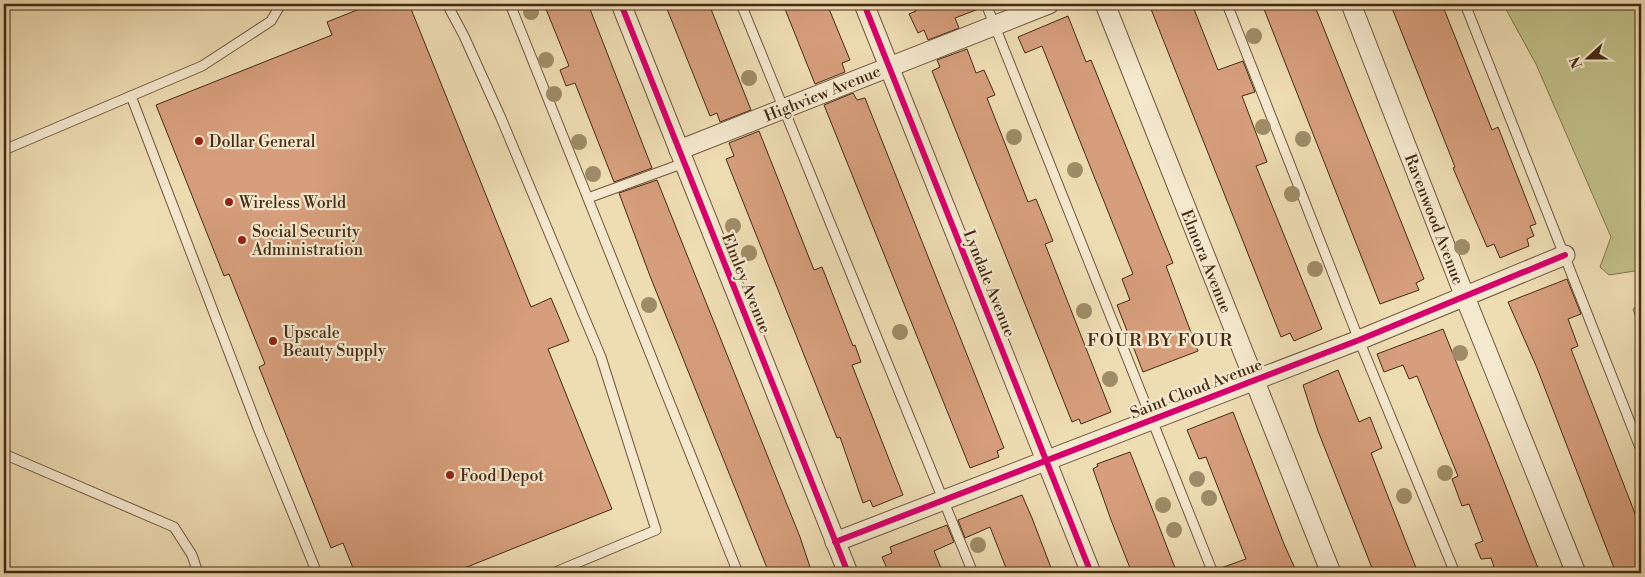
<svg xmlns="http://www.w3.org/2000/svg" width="1645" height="577" font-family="'Libre Bodoni',serif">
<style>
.green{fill:#c0be88;stroke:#83744e}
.building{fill:#d69e7c;stroke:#462a14}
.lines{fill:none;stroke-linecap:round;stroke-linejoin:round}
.lane-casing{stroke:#70563c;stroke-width:11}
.street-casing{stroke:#70563c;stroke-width:21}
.lane{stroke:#f4e8ce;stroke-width:9}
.street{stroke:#f4e8ce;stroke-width:19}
.cycleway-casing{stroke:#f4e8ce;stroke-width:9}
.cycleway{stroke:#d6006c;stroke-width:6}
.tree{fill:#9f8b68}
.poi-dot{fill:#8f2418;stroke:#f4e8ce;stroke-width:2}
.labels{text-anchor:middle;stroke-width:4.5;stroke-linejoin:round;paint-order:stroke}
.street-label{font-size:16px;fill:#462a14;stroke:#f4e8ce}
.poi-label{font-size:16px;fill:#462a14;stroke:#f4e8ce;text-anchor:start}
.neighbourhood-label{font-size:18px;letter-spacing:1px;fill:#462a14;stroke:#f4e8ce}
</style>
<rect width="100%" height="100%" fill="#eedcb3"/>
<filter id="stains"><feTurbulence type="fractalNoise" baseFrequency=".004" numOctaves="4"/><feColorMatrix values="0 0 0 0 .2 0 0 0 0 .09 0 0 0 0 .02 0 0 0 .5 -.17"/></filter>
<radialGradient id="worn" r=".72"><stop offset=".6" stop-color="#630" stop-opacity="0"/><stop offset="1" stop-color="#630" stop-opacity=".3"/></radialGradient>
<g class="green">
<polygon points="1503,4 1636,4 1641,18 1641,276 1635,271 1609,275 1600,267 1611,237 1536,64"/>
<polygon points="1641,303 1641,334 1633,309"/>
</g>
<g class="building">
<polygon points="372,4 390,4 393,10 409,4 531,307 551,298 569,341 548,349 612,509 452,573 355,573 343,543 331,548 259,367 265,364 229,274 224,276 156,105 332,35 327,22"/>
<polygon points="544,4 588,4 652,168 614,182 575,83 566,86 560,70 569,66"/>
<polygon points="665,4 709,4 751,110 720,122 717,113 710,116"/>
<polygon points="783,4 827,4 850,60 842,63 845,72 815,84"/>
<polygon points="913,4 980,4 981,8 955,18 959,28 928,40 924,30 918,33 909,14 916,11"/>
<polygon points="1149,4 1192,4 1218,70 1243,61 1255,92 1242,96 1267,162 1256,166 1322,329 1294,341 1290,333 1281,337"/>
<polygon points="1262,4 1314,4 1424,279 1416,283 1419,290 1380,304"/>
<polygon points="1403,4 1442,4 1492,130 1498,127 1536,224 1530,226 1534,236 1527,239 1529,246 1500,258 1494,244 1487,247 1453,168 1455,167 1392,8"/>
<polygon points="1068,16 1086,62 1091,60 1173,263 1166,266 1198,351 1143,372 1117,305 1130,300 1122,279 1133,274 1042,46 1025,53 1018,37"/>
<polygon points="967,49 976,73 984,70 995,95 987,98 1028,202 1036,199 1053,241 1045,244 1111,412 1081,424 1079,419 1072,422 932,71 940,67 937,60"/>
<polygon points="853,93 857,100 865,98 1004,448 997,451 999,457 970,468 824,105"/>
<polygon points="759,131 814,270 822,267 853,346 855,345 861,362 852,365 903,495 873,507 870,500 863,503 840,437 837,438 726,159 734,156 729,143"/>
<polygon points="657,180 800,537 812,573 769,573 650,276 619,193"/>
<polygon points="1567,279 1581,314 1568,319 1578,346 1571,349 1641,529 1641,573 1616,573 1537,368 1508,302"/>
<polygon points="1443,329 1489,444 1540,573 1496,573 1491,558 1481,559 1475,544 1483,541 1469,504 1462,506 1452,479 1458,476 1417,376 1409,379 1403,365 1384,372 1377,354"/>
<polygon points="1338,370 1359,422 1370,417 1382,448 1371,453 1418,573 1374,573 1318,431 1303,385"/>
<polygon points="1233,412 1284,544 1297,573 1219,573 1218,569 1246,559 1206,457 1199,459 1187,430"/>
<polygon points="1130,452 1157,521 1177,573 1132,573 1111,520 1093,469 1098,466 1097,464"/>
<polygon points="1022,495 1032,518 1053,573 1008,573 990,527 965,538 958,520"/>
<polygon points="947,525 954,542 934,551 943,573 889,573 882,557 892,553 890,547"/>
</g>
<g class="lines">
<g class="lane-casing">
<g id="lane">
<polyline points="281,4 271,21 202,66 131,96 259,431 317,573"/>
<polyline points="447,4 464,36 501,118 601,357 656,530 553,573"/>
<polyline points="510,4 738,573"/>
<polyline points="741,4 973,573"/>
<polyline points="986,4 1213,573"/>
<polyline points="1227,4 1359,340 1455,573"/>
<polyline points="1465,4 1641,450"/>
<polyline points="4,150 131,96"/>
<polyline points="588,198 684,163"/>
<polyline points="4,454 174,527 192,555 198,573"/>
</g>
</g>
<g class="street-casing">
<g id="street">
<polyline points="621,4 848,573"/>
<polyline points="864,4 1091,573"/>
<polyline points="1105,4 1331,573"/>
<polyline points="1351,4 1465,297 1576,573"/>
<polyline points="679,150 1049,4"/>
<polyline points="835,542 1359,340 1565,255"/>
</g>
</g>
<use href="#lane" class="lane"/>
<use href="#street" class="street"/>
<g class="cycleway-casing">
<g id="cycleway">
<polyline points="621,4 848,573"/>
<polyline points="864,4 1091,573"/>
<polyline points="835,542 1359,340 1565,255"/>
</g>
</g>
<use href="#cycleway" class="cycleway"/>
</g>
<g class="tree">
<circle cx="531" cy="12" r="8"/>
<circle cx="1254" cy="36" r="8"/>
<circle cx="546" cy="60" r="8"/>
<circle cx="749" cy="78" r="8"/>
<circle cx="554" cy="94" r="8"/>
<circle cx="1263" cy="127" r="8"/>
<circle cx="1014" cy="137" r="8"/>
<circle cx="1303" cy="139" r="8"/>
<circle cx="579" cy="142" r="8"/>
<circle cx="1075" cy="170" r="8"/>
<circle cx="593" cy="174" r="8"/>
<circle cx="1292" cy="194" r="8"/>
<circle cx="733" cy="226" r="8"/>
<circle cx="1462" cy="247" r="8"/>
<circle cx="749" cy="253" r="8"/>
<circle cx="1315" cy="269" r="8"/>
<circle cx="649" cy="305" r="8"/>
<circle cx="1084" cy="311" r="8"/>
<circle cx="900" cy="332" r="8"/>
<circle cx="1460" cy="353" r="8"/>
<circle cx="1110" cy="379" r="8"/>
<circle cx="1445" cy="473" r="8"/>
<circle cx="1197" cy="479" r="8"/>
<circle cx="1404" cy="496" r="8"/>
<circle cx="1209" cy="498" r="8"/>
<circle cx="1163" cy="505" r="8"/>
<circle cx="1174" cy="530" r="8"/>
<circle cx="978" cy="545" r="8"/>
</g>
<g class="poi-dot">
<circle cx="199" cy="141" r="5"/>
<circle cx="229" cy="202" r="5"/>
<circle cx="242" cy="240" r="5"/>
<circle cx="273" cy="341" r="5"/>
<circle cx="450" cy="475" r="5"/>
</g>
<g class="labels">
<g class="street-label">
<text transform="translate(822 93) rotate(-22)" y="6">Highview Avenue</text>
<text transform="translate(1435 219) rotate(69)" y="6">Ravenwood Avenue</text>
<text transform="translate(1207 261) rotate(68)" y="6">Elmora Avenue</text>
<text transform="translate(747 283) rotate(68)" y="6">Elmley Avenue</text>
<text transform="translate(990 283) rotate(68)" y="6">Lyndale Avenue</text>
<text transform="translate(1196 388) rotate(-21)" y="6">Saint Cloud Avenue</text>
</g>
<g class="poi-label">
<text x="209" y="147">Dollar General</text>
<text x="239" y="208">Wireless World</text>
<text x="252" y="237">Social Security<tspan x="252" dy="18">Administration</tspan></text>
<text x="283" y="338">Upscale<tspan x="283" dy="18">Beauty Supply</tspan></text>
<text x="460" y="481">Food Depot</text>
</g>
<g class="neighbourhood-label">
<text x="1160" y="346">FOUR BY FOUR</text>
</g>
</g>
<rect width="1645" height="577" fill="none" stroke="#eedcb3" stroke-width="20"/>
<rect x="5" y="5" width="1635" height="567" fill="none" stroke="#462a14" stroke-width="2.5"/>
<rect x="10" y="10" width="1625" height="557" fill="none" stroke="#462a14"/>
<g transform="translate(1588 58) rotate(249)" stroke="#f4e8ce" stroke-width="4" paint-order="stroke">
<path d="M0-4L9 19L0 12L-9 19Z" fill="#462a14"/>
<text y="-8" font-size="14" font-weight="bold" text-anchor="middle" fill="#462a14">N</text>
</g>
<rect width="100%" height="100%" filter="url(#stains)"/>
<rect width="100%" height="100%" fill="url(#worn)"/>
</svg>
